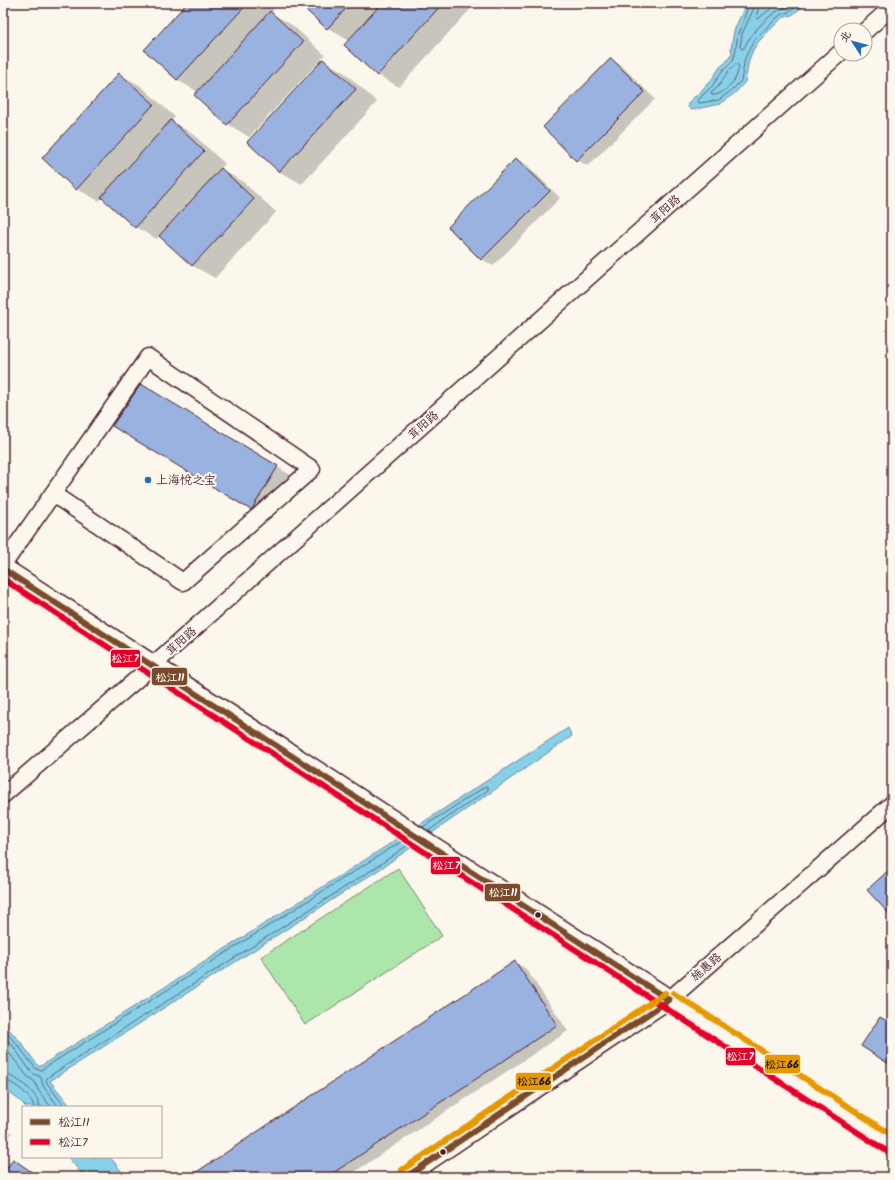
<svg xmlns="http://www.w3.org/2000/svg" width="895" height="1180" font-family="Kalam,'LXGW WenKai TC',sans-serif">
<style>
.green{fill:#ace6ab;stroke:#7b826b}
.water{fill:#87d0e8;stroke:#6f899c}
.shadow{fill:#0003}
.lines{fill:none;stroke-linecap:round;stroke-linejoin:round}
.shore{stroke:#626677;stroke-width:1}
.building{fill:#9ab2df;stroke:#4a1f2b}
.minor-casing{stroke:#4a1f2b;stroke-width:19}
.major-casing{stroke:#4a1f2b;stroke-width:24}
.minor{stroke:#fbf7ec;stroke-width:16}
.major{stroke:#fbf7ec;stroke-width:21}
.bus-1-casing{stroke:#fbf7ec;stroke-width:9}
.bus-2-casing{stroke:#fbf7ec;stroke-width:9}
.bus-3-casing{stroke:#fbf7ec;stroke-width:9}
.bus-1{stroke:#7a4b2a;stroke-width:6}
.bus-2{stroke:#e4002b;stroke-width:6}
.bus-3{stroke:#e69804;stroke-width:6}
.poi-dot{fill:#1f6fb2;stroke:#fbf7ec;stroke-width:1.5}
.bus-dot{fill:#4a1f2b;stroke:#fbf7ec;stroke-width:1.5}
.labels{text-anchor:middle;stroke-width:4;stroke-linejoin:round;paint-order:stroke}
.street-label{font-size:12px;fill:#4a1f2b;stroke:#fbf7ec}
.poi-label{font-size:12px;fill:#4a1f2b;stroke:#fbf7ec;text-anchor:start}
.line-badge{stroke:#fbf7ec;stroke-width:1.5}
.badge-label{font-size:11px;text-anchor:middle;font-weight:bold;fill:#fff}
.pale-badge-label{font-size:11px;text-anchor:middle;font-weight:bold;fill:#111}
</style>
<rect width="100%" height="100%" fill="#fbf7ec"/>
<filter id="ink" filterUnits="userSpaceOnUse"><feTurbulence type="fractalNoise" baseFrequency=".025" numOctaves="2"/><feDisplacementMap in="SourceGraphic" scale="8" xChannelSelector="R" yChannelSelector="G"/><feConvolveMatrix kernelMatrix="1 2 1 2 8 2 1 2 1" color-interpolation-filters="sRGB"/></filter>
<g filter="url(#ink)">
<polygon class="green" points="398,868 442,936 305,1025 261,957"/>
<g class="water">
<polygon points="746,3 807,3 792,15 782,18 759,41 753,50 749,60 745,82 735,93 720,104 691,110 688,107 688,103 694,97 698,95 706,85 710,82 720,67 725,63 729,58 732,53 731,49 734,31"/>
<polygon points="568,728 572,736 380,869 50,1081 71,1107 26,1107 19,1100 3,1088 3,1023 19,1040 39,1067 368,858"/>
<polygon points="68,1157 110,1157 126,1177 84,1177"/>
</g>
<g class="shadow">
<polygon points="188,3 266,3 274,10 271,13 292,25 325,55 249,137 228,124 198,92 177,80"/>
<polygon points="300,3 476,3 399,87 378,75 349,41 328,28"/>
<polygon points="611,59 622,66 655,99 588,166 577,160"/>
<polygon points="323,60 345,73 377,102 302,184 280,172 248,142"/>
<polygon points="119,74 141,86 175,117 171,121 193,134 225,164 220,169 243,182 276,212 215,278 193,266 160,235 157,239 135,227 103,197 99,201 77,189"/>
<polygon points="516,159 527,165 560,198 493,266 482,259 449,227"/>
<polygon points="156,394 292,476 267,517 266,518 251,509"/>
<polygon points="515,962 526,969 568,1031 347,1177 197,1177"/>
<polygon points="3,1127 12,1133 3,1146"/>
</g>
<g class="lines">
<g class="shore">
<polyline points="749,3 741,28 738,33 735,54 733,60 728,66 723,70 713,85 698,100 699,103 719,100 732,90 741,81 745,58 750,48 756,38 780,15 791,11 800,3"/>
<path d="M754,3V8L742,34L740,47L742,49L744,48C749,36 767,16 779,10C784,8 788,7 793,3"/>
<polyline points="760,3 756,17 758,19 774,6 781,3"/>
<path d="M736,64L739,66C738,70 737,76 735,79C731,86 720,96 712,95L711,93L718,87L727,73Z"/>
<polyline points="423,827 486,786 488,787 488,790 428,831"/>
<polyline points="3,1029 16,1043 36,1069 41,1070 402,841"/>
<polyline points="3,1036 13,1046 32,1073 41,1077 43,1086 59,1107"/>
<polyline points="3,1045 27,1076 35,1082 38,1090 51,1107"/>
<path d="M3,1074C16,1075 39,1094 40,1107"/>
<path d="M3,1080C13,1081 33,1097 34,1107"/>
<polyline points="65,1107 47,1083 46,1080 48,1077 378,866 408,845"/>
</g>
</g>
<g class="building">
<polygon points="187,3 248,3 177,80 144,50"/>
<polygon points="298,3 351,3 327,29"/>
<polygon points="382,3 443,3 377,76 344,45"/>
<polygon points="270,11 303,42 227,125 194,95"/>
<polygon points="611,58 645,92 576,161 543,127"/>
<polygon points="323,59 356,89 279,172 247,142"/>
<polygon points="119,73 154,104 76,190 42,158"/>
<polygon points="171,120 204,151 135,228 101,197"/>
<polygon points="516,158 550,191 481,260 448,227"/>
<polygon points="221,168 254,199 192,266 159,236"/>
<polygon points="141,384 278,466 252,509 251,510 112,426"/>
<polygon points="892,867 892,917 867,890"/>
<polygon points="515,961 557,1025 514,1054 327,1177 189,1177"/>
<polygon points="880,1017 892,1024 892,1066 861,1046"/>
<polygon points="13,1159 39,1177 3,1177 3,1174"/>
</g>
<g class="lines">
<g class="minor-casing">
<g id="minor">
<polyline points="865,31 892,7"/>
<polyline points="3,565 148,357 312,469 183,582 53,494"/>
<polyline points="3,795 152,666 841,52"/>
<polyline points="406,1177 669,1000 892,804"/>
</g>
</g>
<g class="major-casing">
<polyline id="major" points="3,569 892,1145"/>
</g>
<use href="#minor" class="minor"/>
<use href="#major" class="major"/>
<g class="bus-1-casing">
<g id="bus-1">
<polyline points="3,569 669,1000"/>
<polyline points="406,1177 669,1000"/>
</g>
</g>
<g class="bus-2-casing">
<polyline id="bus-2" points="3,579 888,1152"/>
</g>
<g class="bus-3-casing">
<g id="bus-3">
<polyline points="673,993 892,1135"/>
<polyline points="402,1170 665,993"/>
</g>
</g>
<use href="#bus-1" class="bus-1"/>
<use href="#bus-2" class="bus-2"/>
<use href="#bus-3" class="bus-3"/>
</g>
</g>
<circle class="poi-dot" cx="148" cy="480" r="4"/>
<g class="bus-dot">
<circle cx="538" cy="915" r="3.5"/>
<circle cx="443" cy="1152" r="3.5"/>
</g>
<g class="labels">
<g class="street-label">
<text transform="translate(665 209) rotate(-42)" y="4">茸阳路</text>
<text transform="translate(423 425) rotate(-42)" y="4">茸阳路</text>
<text transform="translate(181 641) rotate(-42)" y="4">茸阳路</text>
<text transform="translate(706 967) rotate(-41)" y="4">施惠路</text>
</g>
<g class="poi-label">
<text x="156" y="484">上海悦之宝</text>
</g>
</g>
<g class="line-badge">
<rect x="110" y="649" width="31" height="19" rx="4" fill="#e4002b"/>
<rect x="151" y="667" width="37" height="19" rx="4" fill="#7a4b2a"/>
<rect x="430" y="856" width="31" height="19" rx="4" fill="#e4002b"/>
<rect x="484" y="883" width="37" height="19" rx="4" fill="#7a4b2a"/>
<rect x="725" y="1047" width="31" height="19" rx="4" fill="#e4002b"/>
<rect x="764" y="1054" width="37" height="20" rx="4" fill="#e69804"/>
<rect x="515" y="1072" width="37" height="19" rx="4" fill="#e69804"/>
</g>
<g class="badge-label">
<text x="125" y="662">松江7</text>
<text x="170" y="681">松江11</text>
<text x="446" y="869">松江7</text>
<text x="503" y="896">松江11</text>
<text x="740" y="1060">松江7</text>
</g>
<g class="pale-badge-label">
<text x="782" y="1068">松江66</text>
<text x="534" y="1085">松江66</text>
</g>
<rect width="895" height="1180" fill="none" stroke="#fbf7ec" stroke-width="16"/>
<rect x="8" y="8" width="879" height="1164" fill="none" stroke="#4a1f2b" stroke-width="1.5" filter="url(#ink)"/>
<rect x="22" y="1106" width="140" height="52" fill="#fbf7ec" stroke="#b4a19f"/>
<rect x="30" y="1119" width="20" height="6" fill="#7a4b2a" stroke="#b4a19f"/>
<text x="58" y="1126" font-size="12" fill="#4a1f2b">松江11</text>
<rect x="30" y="1139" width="20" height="6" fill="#e4002b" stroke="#b4a19f"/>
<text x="58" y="1146" font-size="12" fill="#4a1f2b">松江7</text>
<g transform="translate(853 42) rotate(306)"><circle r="19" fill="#fbf7ec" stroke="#b4a19f"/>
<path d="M0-3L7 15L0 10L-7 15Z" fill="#1f6fb2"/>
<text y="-6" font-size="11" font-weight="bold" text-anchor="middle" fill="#4a1f2b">北</text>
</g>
</svg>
